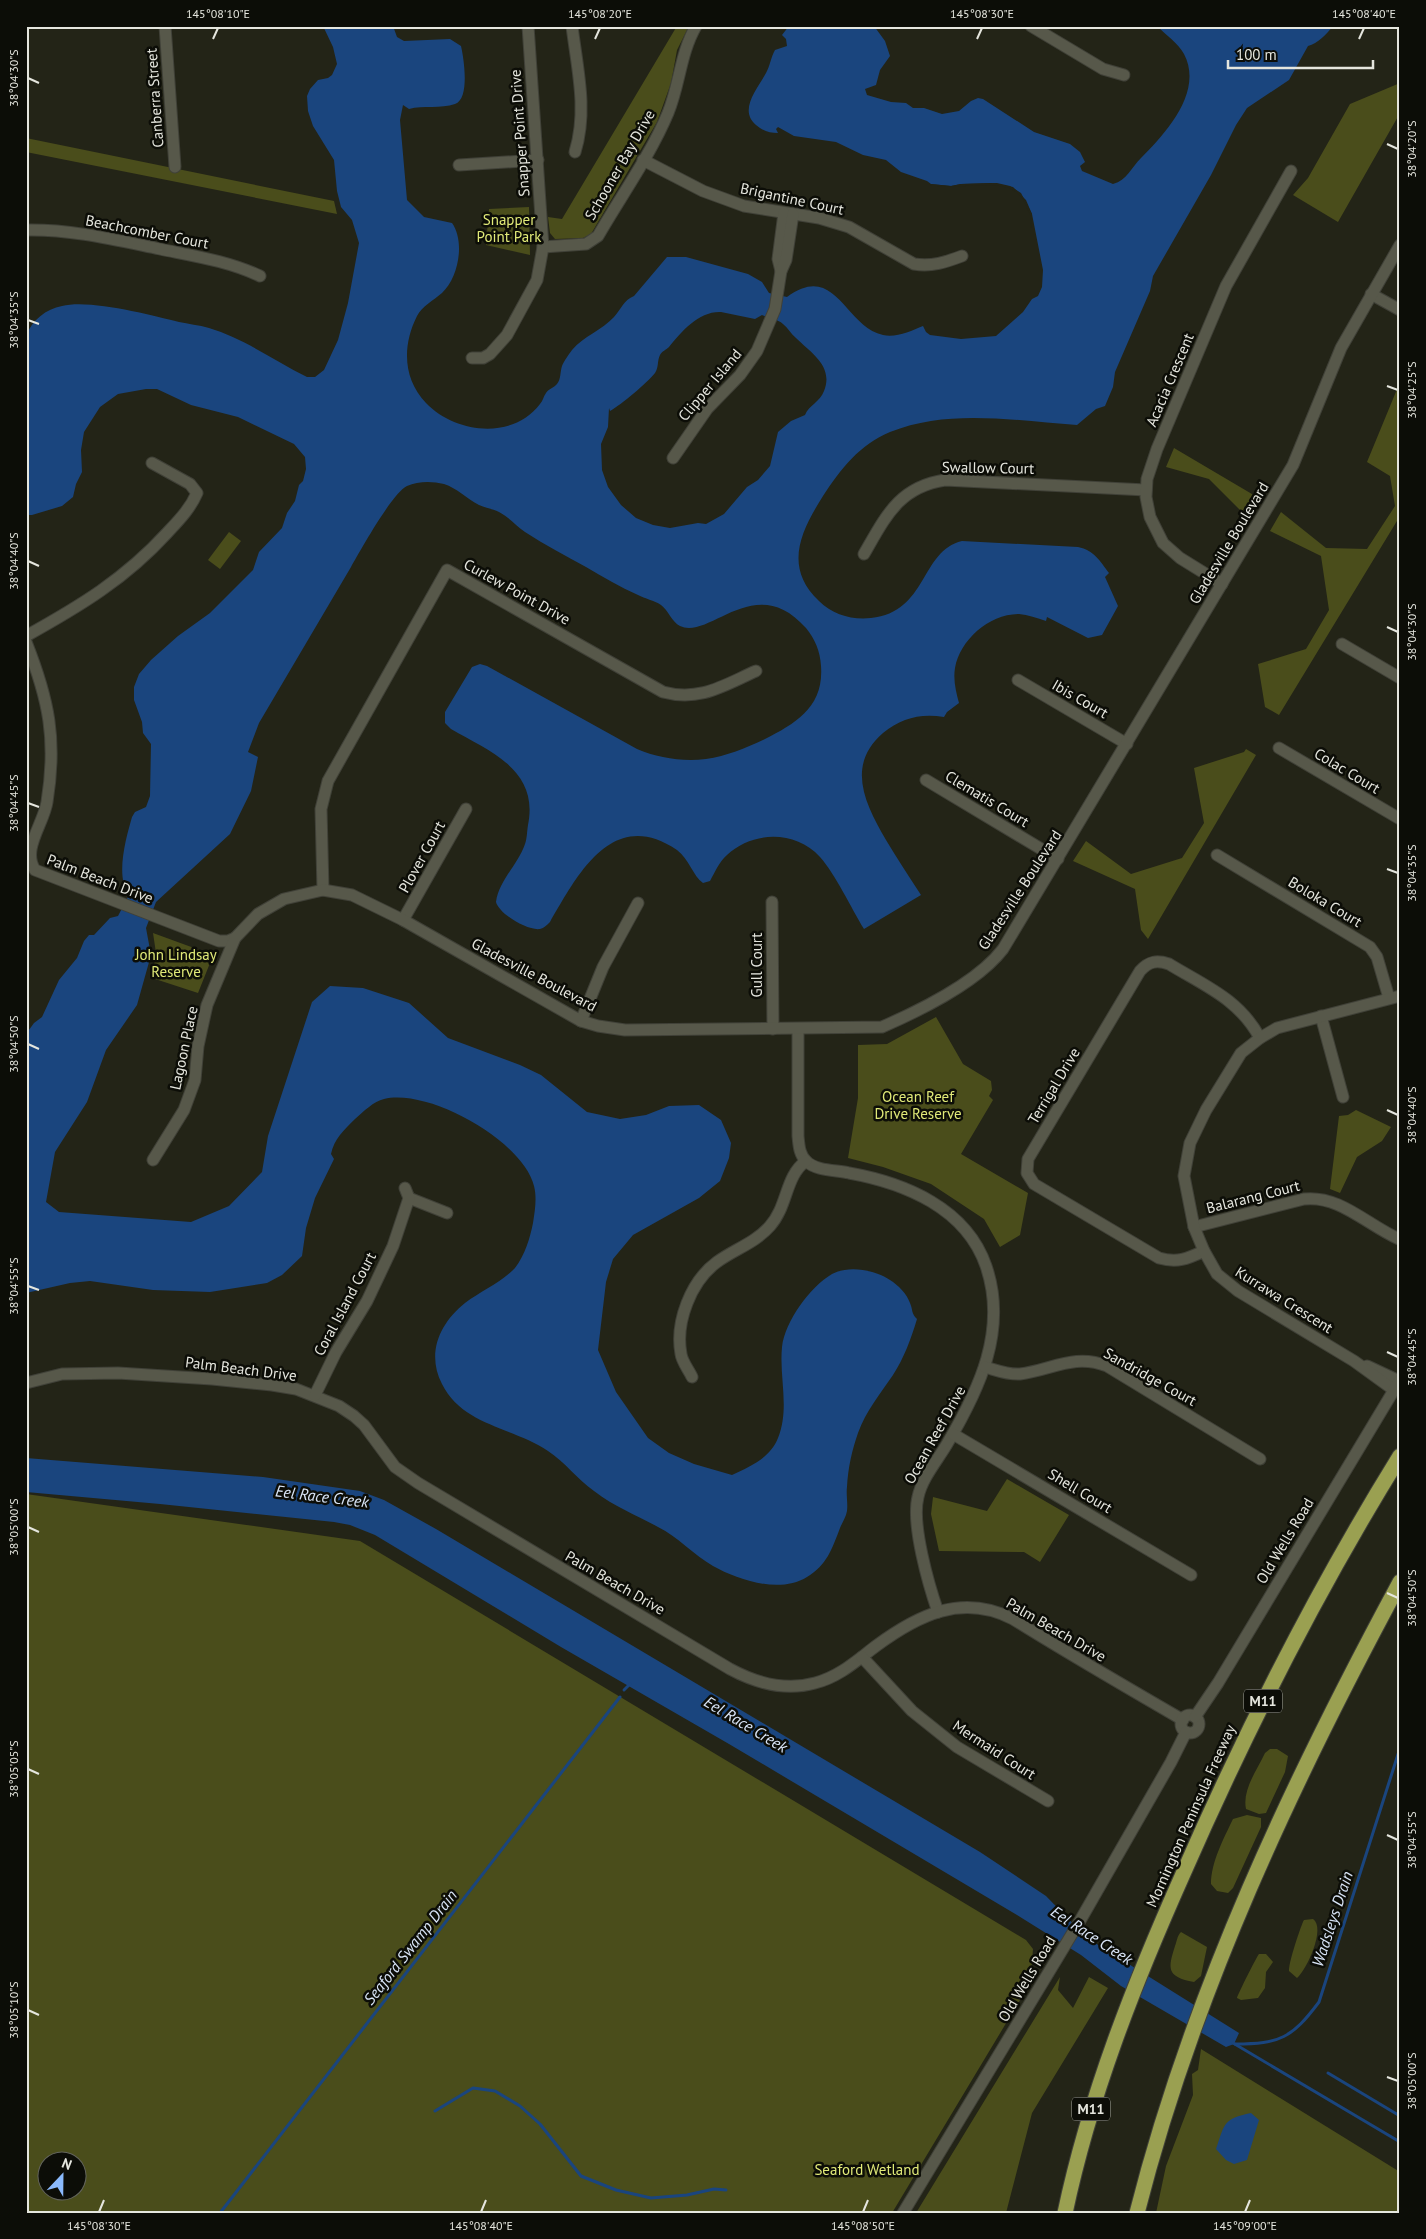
<svg xmlns="http://www.w3.org/2000/svg" width="1426" height="2239" font-family="'PT Sans',sans-serif">
<style>
.green{fill:#4a4d1b;fill-rule:evenodd}
.water{fill:#1a457e;fill-rule:evenodd}
.pier{fill:#232417}
.lines{fill:none;stroke-linecap:round;stroke-linejoin:round}
.stream{stroke:#1a457e;stroke-width:3}
.minor-casing{stroke:#404138;stroke-width:13}
.highway-casing{stroke:#404138;stroke-width:17}
.minor{stroke:#57584a;stroke-width:11}
.highway{stroke:#9aa051;stroke-width:15}
.ticks{fill:none;stroke:#e5e6de;stroke-width:2}
.labels{text-anchor:middle;stroke-width:5;stroke-linejoin:round;paint-order:stroke}
.shield{fill:#0c0d07;stroke:#a4a59e;stroke-width:1}
.shield-label{font-size:14px;font-weight:bold;fill:#e5e6de}
.street-label{font-size:15px;fill:#e5e6de;stroke:#0c0d07}
.park-label{font-size:15px;fill:#e1ea78;stroke:#0c0d07}
.water-label{font-size:16px;font-style:italic;fill:#d9e5f7;stroke:#0c0d07}
.neatline{fill:none;stroke:#e5e6de;stroke-width:2}
.ticks-label{font-size:12px;text-anchor:middle;fill:#e5e6de}
</style>
<rect width="100%" height="100%" fill="#232417"/>
<g class="green">
<polygon points="677,26 689,26 677,50 671,83 657,122 591,234 583,238 555,239 550,233 548,217 562,219"/>
<polygon points="1400,83 1400,113 1338,222 1293,195 1308,178 1350,104"/>
<polygon points="26,138 334,201 337,214 26,152"/>
<polygon points="529,207 530,255 486,245 489,209"/>
<polygon points="1400,382 1400,516 1279,715 1265,707 1258,664 1306,649 1329,610 1321,556 1270,531 1281,512 1326,548 1367,549 1395,506 1390,476 1367,462"/>
<polygon points="1174,448 1257,497 1246,516 1209,479 1166,467"/>
<polygon points="229,532 241,541 220,569 208,560"/>
<polygon points="1246,749 1256,755 1148,939 1141,930 1135,889 1073,861 1086,841 1131,874 1182,858 1204,823 1194,768 1244,752"/>
<polygon points="153,933 205,952 210,963 198,993 152,978 156,953"/>
<polygon points="936,1017 963,1064 991,1081 992,1090 989,1096 993,1100 961,1154 1028,1193 1020,1235 1000,1247 984,1219 931,1184 883,1167 848,1158 858,1098 858,1045 887,1044"/>
<polygon points="1356,1110 1391,1127 1382,1141 1357,1157 1340,1193 1330,1189 1339,1116 1348,1115"/>
<polygon points="1007,1479 1069,1515 1040,1562 1024,1552 939,1551 931,1514 933,1497 987,1511"/>
<path d="M26,1494L360,1541L1026,1940L1033,1949L1031,1975L1022,1987L1023,1995L892,2213H26ZM48,2162H78V2192H48Z"/>
<path d="M1270,1749H1277L1288,1756L1285,1772L1266,1813L1259,1814L1246,1809C1242,1790 1257,1770 1265,1753Z"/>
<path d="M1247,1815L1261,1818V1827L1233,1888L1228,1893L1217,1891L1211,1884C1211,1862 1224,1838 1233,1819Z"/>
<path d="M1313,1919C1326,1928 1307,1969 1297,1978L1289,1971C1288,1964 1301,1925 1304,1920Z"/>
<path d="M1181,1932L1207,1947L1201,1976L1194,1982C1166,1977 1168,1968 1175,1946C1177,1941 1177,1936 1181,1932Z"/>
<path d="M1259,1954H1266L1273,1962L1266,1972L1265,1988L1258,1998L1241,2000L1237,1998C1238,1994 1257,1956 1259,1954Z"/>
<polygon points="1060,1977 1058,1990 1073,2008 1089,1977 1108,1988 1032,2113 1006,2213 916,2213"/>
<polygon points="1201,2049 1400,2172 1400,2213 1156,2213 1166,2166 1193,2095 1192,2074 1198,2070"/>
</g>
<g class="water">
<path d="M323,26H393L397,37L404,41L450,39L461,46C464,59 470,99 455,104C441,109 423,105 409,109L403,105L400,120L407,200L424,217L452,223C465,241 459,277 442,293C434,300 422,306 417,316C402,346 403,379 426,403C456,434 513,440 540,404C543,401 543,397 546,393C548,389 554,388 557,384C561,379 560,372 562,366C564,361 569,354 572,350C584,336 602,330 614,317C621,309 624,300 634,296L667,257H686L748,274L762,282L769,293L787,297C836,261 844,326 883,335C896,338 911,331 923,326L926,332L930,335L961,339L996,336L1023,312L1032,299L1038,296L1042,287L1043,270L1032,214L1026,200L1013,187L991,183L961,184L951,186L931,184L927,181L901,172L886,160L863,155L836,142L794,136L778,127L776,129L778,133C770,133 763,131 756,125C738,110 758,88 766,73C770,66 771,57 775,50L787,46L786,39L782,35L789,26H874L885,41L890,56L880,70L876,85L865,89L867,95L891,102L906,103L913,108H924L942,114L959,111L971,101L978,98L983,99L1034,132L1070,144L1080,152L1085,162L1080,166L1082,171L1113,184C1127,180 1131,168 1141,158C1165,134 1204,92 1184,54C1178,43 1166,35 1157,26H1229L1238,29L1254,26H1333C1326,35 1318,43 1308,46L1289,80L1247,108L1236,125L1211,175L1153,276L1150,291L1115,372L1113,387L1105,406L1096,409L1077,425C1016,421 949,408 890,432C860,444 840,470 823,496C801,531 783,567 819,601C833,615 852,620 871,618C928,612 920,551 962,541L1078,547C1094,550 1100,561 1109,573L1105,577L1118,606L1102,635L1088,638L1047,617L1046,621C1037,618 1028,615 1019,614C989,614 960,640 955,668C953,680 956,692 959,703L947,712L944,717C921,713 901,718 883,733C845,766 866,805 886,840C897,858 909,877 921,895L864,929C851,908 836,875 820,857C795,830 753,831 727,855C719,862 715,872 710,881L703,883C693,876 689,859 677,850C612,806 577,876 550,922C547,925 544,928 540,929C528,931 499,914 496,902C499,880 518,865 525,844C527,839 527,831 528,825C539,770 491,752 451,729L445,723V712L472,667L480,664L487,666L637,749C658,758 683,762 706,759C727,756 746,748 765,739C796,723 824,707 821,666C820,651 815,639 806,628C755,570 710,640 680,626C672,622 668,610 661,605C654,600 645,599 638,595C620,587 603,577 586,567C566,556 545,545 525,532C516,526 509,517 499,512C493,509 486,508 479,505C467,499 457,488 444,484C432,481 418,481 407,486C393,492 360,551 351,567L259,723L248,752L258,757L251,791L230,834L156,902L146,928L151,955L137,1005L106,1050L87,1102L55,1152L46,1202L59,1212L191,1222L229,1206L262,1172L268,1136L312,1002L330,986L363,988L409,1003L448,1038L520,1065L541,1075L587,1112L620,1119L646,1115L669,1106L699,1105L721,1120L731,1143L729,1158L720,1181L699,1198L633,1235L613,1259L606,1282L598,1350L616,1392L648,1438L669,1453L694,1464L732,1475C751,1466 770,1458 778,1438C790,1408 779,1378 782,1347C785,1321 810,1287 832,1274C849,1265 875,1270 890,1280C898,1285 907,1294 910,1303C913,1310 911,1313 917,1319C911,1339 904,1358 893,1375C880,1394 866,1411 858,1433C852,1450 848,1468 847,1487C846,1494 848,1503 847,1511C846,1517 842,1523 840,1528C832,1549 827,1565 807,1577C780,1594 738,1580 713,1566C694,1555 678,1537 658,1527C635,1514 616,1508 594,1491C577,1479 565,1462 548,1451C513,1427 463,1426 442,1384C426,1353 440,1323 465,1303C481,1291 501,1283 515,1268C525,1255 530,1238 533,1223C535,1210 537,1198 534,1186C523,1141 429,1088 384,1099C374,1101 363,1112 355,1119C344,1130 334,1139 331,1154L334,1159L315,1198L306,1228L302,1256L282,1275L267,1283L210,1292L153,1290L90,1281L70,1283L26,1293V1034L34,1023L42,1017L59,980L77,958L84,941L89,935H94L110,918L118,916L129,895C115,877 126,838 132,817L135,812L146,807L150,796L151,744L143,733L142,722L134,700V687L139,674L151,660L178,636L210,613L253,570L259,552L282,528L287,513L295,501L299,485L303,481L306,469L305,457L294,444L238,417L191,405L157,389H146L118,394L100,407L84,432L81,450L82,472L76,484L73,497L62,506L32,515H26V336C32,320 46,309 62,306C90,299 150,315 179,322C188,324 199,325 209,328C243,338 275,361 307,377H315L324,370L338,340L348,303L359,243L352,220L341,207L337,191L334,160L313,126L308,111L307,96L310,89L318,80L328,78L332,75L337,64L333,47ZM721,312L755,319L762,315C768,318 778,319 783,324C788,328 791,334 796,338C811,353 834,366 824,391C820,402 809,405 805,415L791,421L778,432L770,466L758,480L747,487L724,514L706,524L698,523L670,528L653,525L636,518L621,505L608,487L602,470L601,444L608,427L609,408L610,411C621,405 647,383 655,373C659,367 657,361 660,355C662,351 666,350 669,347C682,331 699,311 721,312Z"/>
<polygon points="26,1458 263,1477 360,1491 384,1500 436,1529 980,1852 1046,1896 1087,1938 1239,2033 1234,2044 1226,2047 1121,1986 1081,1955 1017,1915 729,1744 561,1647 375,1535 350,1525 334,1522 160,1504 26,1492"/>
<path d="M1251,2113L1259,2120L1247,2160L1234,2164L1226,2160L1216,2149C1225,2123 1223,2119 1251,2113Z"/>
</g>
<polygon class="pier" points="997,183 1010,186 1021,193 1032,214 1031,228 1030,215 1023,199 1016,192 1009,188 994,185 937,187 932,187 930,184 951,186 961,184"/>
<g class="lines">
<g class="stream">
<polyline points="624,1690 630,1684"/>
<polyline points="1233,2043 1400,2142"/>
<path d="M1235,2044C1280,2044 1292,2038 1319,2002L1400,1748"/>
<polyline points="1328,2073 1400,2116"/>
<polyline points="435,2111 473,2088 495,2091 520,2106 540,2124 581,2176 616,2190 651,2198 687,2195 714,2189 726,2190"/>
<polyline points="220,2213 620,1697"/>
</g>
<g class="minor-casing">
<g id="minor">
<polyline points="165,26 175,167"/>
<path d="M572,26C577,68 588,110 575,152"/>
<polyline points="1031,26 1103,69 1124,75"/>
<path d="M643,160L703,191L744,206L819,218L849,227L914,264C932,267 946,262 962,256"/>
<polyline points="459,165 538,160"/>
<path d="M26,230C71,229 116,240 160,249C194,256 228,261 260,276"/>
<path d="M543,247L586,244L598,236C621,196 650,156 668,113C680,84 680,54 696,26"/>
<polyline points="781,271 778,259 784,213"/>
<polyline points="1371,294 1400,310"/>
<polyline points="472,358 483,358 490,354 507,335 537,280 543,247 528,26"/>
<polyline points="673,458 707,409 740,375 757,351 775,309 781,271 786,260 793,214"/>
<path d="M864,554C886,516 899,487 945,480L1146,490"/>
<polyline points="1222,584 1180,558 1163,543 1150,517 1146,497 1147,479 1157,449 1226,286 1291,171"/>
<path d="M26,636C80,606 125,579 167,533C179,520 190,509 197,493L190,484L152,463"/>
<path d="M26,642C49,700 57,740 47,802C44,823 21,850 35,870L219,941H228L235,938"/>
<polyline points="1342,644 1400,678"/>
<polyline points="1018,680 1127,744"/>
<polyline points="1279,748 1400,819"/>
<polyline points="926,780 1058,859"/>
<polyline points="1217,855 1370,947 1377,957 1389,998"/>
<path d="M323,890L321,809L328,781L447,570L663,692C700,702 724,685 756,671"/>
<polyline points="772,902 773,1029"/>
<polyline points="403,920 466,809"/>
<polyline points="1321,1016 1343,1097"/>
<polyline points="581,1021 603,967 638,903"/>
<path d="M798,1029V1136C799,1145 799,1154 806,1161C816,1171 836,1170 849,1173C905,1183 966,1208 986,1266C1008,1330 979,1390 947,1444C937,1461 922,1478 918,1497C911,1524 929,1586 938,1612"/>
<path d="M153,1160L184,1110L195,1080L198,1046L207,1005L235,938L258,914L284,899L323,890L352,895L403,920L581,1021L598,1026L625,1030L882,1027C921,1010 977,983 1003,949L1293,465L1341,348L1400,245"/>
<polyline points="409,1198 447,1213"/>
<path d="M1194,1227L1304,1199C1340,1195 1367,1225 1399,1239"/>
<path d="M1204,1251C1187,1259 1177,1263 1159,1258L1034,1184L1027,1173L1028,1159L1140,971C1149,961 1157,960 1169,964C1205,986 1239,999 1260,1038"/>
<polyline points="1367,1366 1399,1381"/>
<path d="M985,1367C996,1370 1008,1375 1020,1374C1052,1370 1074,1353 1107,1366L1260,1459"/>
<path d="M692,1377C689,1370 682,1362 681,1354C675,1322 691,1281 717,1262C735,1249 755,1243 770,1226C788,1206 785,1176 806,1161"/>
<path d="M26,1383L62,1374L118,1373L212,1379L272,1385L296,1389L339,1406L354,1416L364,1425L395,1467L418,1483L730,1669C756,1683 786,1691 815,1683C839,1677 856,1661 876,1646C918,1615 962,1593 1013,1619C1069,1654 1126,1687 1183,1720"/>
<polyline points="1394,1390 1354,1361 1238,1291 1217,1274 1204,1251 1194,1227 1184,1176 1190,1143 1206,1110 1241,1053 1260,1038 1277,1028 1400,996"/>
<polyline points="315,1395 336,1352 367,1301 393,1246 409,1198 405,1188"/>
<polyline points="953,1434 1191,1575"/>
<polyline points="862,1657 912,1711 957,1747 1048,1801"/>
<circle cx="1190" cy="1724" r="9"/>
<polyline points="1195,1717 1218,1683 1400,1380"/>
<polyline points="903,2213 1081,1919 1171,1762 1186,1732"/>
</g>
</g>
<g class="highway-casing">
<g id="highway">
<path d="M1065,2213C1090,2095 1134,1984 1183,1874C1246,1730 1317,1590 1400,1456"/>
<path d="M1137,2213C1193,1992 1292,1782 1400,1582"/>
</g>
</g>
<use href="#minor" class="minor"/>
<use href="#highway" class="highway"/>
</g>
<path class="ticks" d="M213,39L218,28M595,39L600,28M977,39L982,28M1359,39L1364,28M28,78L39,83M1387,144L1398,149M28,320L39,324M1387,386L1398,390M28,561L39,566M1387,627L1398,632M28,803L39,807M1387,869L1398,873M28,1044L39,1049M1387,1110L1398,1115M28,1286L39,1290M1387,1352L1398,1357M28,1527L39,1532M1387,1593L1398,1598M28,1769L39,1774M1387,1835L1398,1840M28,2010L39,2015M1387,2077L1398,2081M99,2212L104,2200M481,2212L486,2200M863,2212L868,2200M1245,2212L1250,2200"/>
<g class="labels">
<g class="shield">
<rect x="1244" y="1689.5" width="38" height="23" rx="4"/>
<rect x="1072" y="2097.5" width="38" height="23" rx="4"/>
</g>
<g class="shield-label">
<text x="1263" y="1706">M11</text>
<text x="1091" y="2114">M11</text>
</g>
<g class="street-label">
<text transform="translate(155 98) rotate(-94)" y="5">Canberra Street</text>
<text transform="translate(520 133) rotate(-94)" y="5">Snapper Point Drive</text>
<text transform="translate(620 165) rotate(-60)" y="5">Schooner Bay Drive</text>
<text transform="translate(792 199) rotate(12)" y="5">Brigantine Court</text>
<text transform="translate(147 232) rotate(11)" y="5">Beachcomber Court</text>
<text transform="translate(1170 380) rotate(-67)" y="5">Acacia Crescent</text>
<text transform="translate(710 385) rotate(-50)" y="5">Clipper Island</text>
<text transform="translate(988 468) rotate(1)" y="5">Swallow Court</text>
<text transform="translate(1229 543) rotate(-59)" y="5">Gladesville Boulevard</text>
<text transform="translate(517 592) rotate(29)" y="5">Curlew Point Drive</text>
<text transform="translate(1080 699) rotate(30)" y="5">Ibis Court</text>
<text transform="translate(1347 771) rotate(31)" y="5">Colac Court</text>
<text transform="translate(987 799) rotate(31)" y="5">Clematis Court</text>
<text transform="translate(422 857) rotate(-61)" y="5">Plover Court</text>
<text transform="translate(100 879) rotate(21)" y="5">Palm Beach Drive</text>
<text transform="translate(1020 890) rotate(-57)" y="5">Gladesville Boulevard</text>
<text transform="translate(1325 902) rotate(31)" y="5">Boloka Court</text>
<text transform="translate(757 965) rotate(-90)" y="5">Gull Court</text>
<text transform="translate(534 975) rotate(28)" y="5">Gladesville Boulevard</text>
<text transform="translate(184 1048) rotate(-78)" y="5">Lagoon Place</text>
<text transform="translate(1054 1086) rotate(-59)" y="5">Terrigal Drive</text>
<text transform="translate(1253 1197) rotate(-14)" y="5">Balarang Court</text>
<text transform="translate(1284 1300) rotate(32)" y="5">Kurrawa Crescent</text>
<text transform="translate(345 1304) rotate(-62)" y="5">Coral Island Court</text>
<text transform="translate(241 1369) rotate(7)" y="5">Palm Beach Drive</text>
<text transform="translate(1150 1377) rotate(29)" y="5">Sandridge Court</text>
<text transform="translate(935 1435) rotate(-61)" y="5">Ocean Reef Drive</text>
<text transform="translate(1080 1491) rotate(31)" y="5">Shell Court</text>
<text transform="translate(1285 1541) rotate(-59)" y="5">Old Wells Road</text>
<text transform="translate(615 1583) rotate(30)" y="5">Palm Beach Drive</text>
<text transform="translate(1056 1630) rotate(30)" y="5">Palm Beach Drive</text>
<text transform="translate(994 1750) rotate(33)" y="5">Mermaid Court</text>
<text transform="translate(1191 1816) rotate(-66)" y="5">Mornington Peninsula Freeway</text>
<text transform="translate(1027 1979) rotate(-59)" y="5">Old Wells Road</text>
</g>
<g class="park-label">
<text x="509" y="225">Snapper<tspan x="509" dy="17">Point Park</tspan></text>
<text x="176" y="960">John Lindsay<tspan x="176" dy="17">Reserve</tspan></text>
<text x="918" y="1102">Ocean Reef<tspan x="918" dy="17">Drive Reserve</tspan></text>
<text x="867" y="2175">Seaford Wetland</text>
</g>
<g class="water-label">
<text transform="translate(322 1496) rotate(7)" y="6">Eel Race Creek</text>
<text transform="translate(746 1724) rotate(31)" y="6">Eel Race Creek</text>
<text transform="translate(1332 1919) rotate(-72)" y="6">Wadsleys Drain</text>
<text transform="translate(1092 1935) rotate(33)" y="6">Eel Race Creek</text>
<text transform="translate(410 1947) rotate(-52)" y="6">Seaford Swamp Drain</text>
</g>
</g>
<rect width="1426" height="2239" fill="none" stroke="#0c0d07" stroke-width="55"/>
<g transform="translate(62 2176) rotate(22)"><circle r="24" fill="#0c0d07" stroke="#63645d"/>
<path d="M0-4L9 19L0 12L-9 19Z" fill="#8bbafc"/>
<text y="-8" font-size="14" font-weight="bold" text-anchor="middle" fill="#e5e6de">N</text>
</g>
<path d="M1228 60v8h145v-8" fill="none" stroke="#e5e6de" stroke-width="2.5"/>
<text x="1236" y="60" font-size="15" fill="#e5e6de" stroke="#0c0d07" stroke-width="4" paint-order="stroke">100 m</text>
<rect x="28" y="28" width="1370" height="2184" class="neatline"/>
<g class="ticks-label">
<text x="218" y="18">145°08'10"E</text>
<text x="600" y="18">145°08'20"E</text>
<text x="982" y="18">145°08'30"E</text>
<text x="1364" y="18">145°08'40"E</text>
<text transform="translate(14 78) rotate(-90)" y="4">38°04'30"S</text>
<text transform="translate(1412 149) rotate(-90)" y="4">38°04'20"S</text>
<text transform="translate(14 320) rotate(-90)" y="4">38°04'35"S</text>
<text transform="translate(1412 390) rotate(-90)" y="4">38°04'25"S</text>
<text transform="translate(14 561) rotate(-90)" y="4">38°04'40"S</text>
<text transform="translate(1412 632) rotate(-90)" y="4">38°04'30"S</text>
<text transform="translate(14 803) rotate(-90)" y="4">38°04'45"S</text>
<text transform="translate(1412 873) rotate(-90)" y="4">38°04'35"S</text>
<text transform="translate(14 1044) rotate(-90)" y="4">38°04'50"S</text>
<text transform="translate(1412 1115) rotate(-90)" y="4">38°04'40"S</text>
<text transform="translate(14 1286) rotate(-90)" y="4">38°04'55"S</text>
<text transform="translate(1412 1357) rotate(-90)" y="4">38°04'45"S</text>
<text transform="translate(14 1527) rotate(-90)" y="4">38°05'00"S</text>
<text transform="translate(1412 1598) rotate(-90)" y="4">38°04'50"S</text>
<text transform="translate(14 1769) rotate(-90)" y="4">38°05'05"S</text>
<text transform="translate(1412 1840) rotate(-90)" y="4">38°04'55"S</text>
<text transform="translate(14 2010) rotate(-90)" y="4">38°05'10"S</text>
<text transform="translate(1412 2081) rotate(-90)" y="4">38°05'00"S</text>
<text x="99" y="2230">145°08'30"E</text>
<text x="481" y="2230">145°08'40"E</text>
<text x="863" y="2230">145°08'50"E</text>
<text x="1245" y="2230">145°09'00"E</text>
</g>
</svg>
